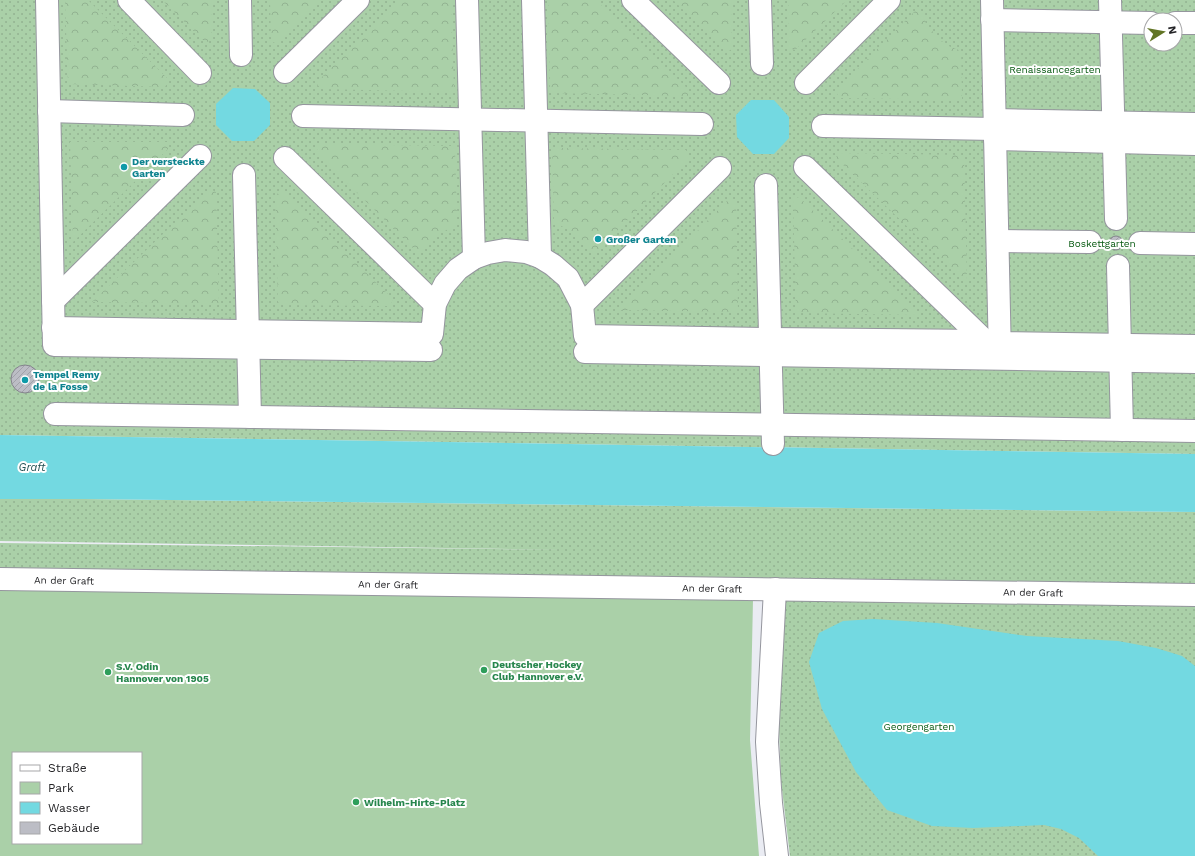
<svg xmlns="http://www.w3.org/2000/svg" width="1195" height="856" font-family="'Work Sans',sans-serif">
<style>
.green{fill:url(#green-dots);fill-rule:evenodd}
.forest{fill:url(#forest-crowns)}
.pitch{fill:#aad0a8;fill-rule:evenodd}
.water{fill:#73d9e1}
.building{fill:url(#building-hatch);stroke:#83848b}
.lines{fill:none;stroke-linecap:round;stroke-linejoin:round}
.minor-casing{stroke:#95969e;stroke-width:24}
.minor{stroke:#fff;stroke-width:22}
.culture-dot{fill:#0f9aa8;stroke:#fff;stroke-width:1.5}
.leisure-dot{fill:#2e9e5b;stroke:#fff;stroke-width:1.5}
.labels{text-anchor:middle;stroke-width:4;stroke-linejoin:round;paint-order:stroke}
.park-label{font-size:10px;fill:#075911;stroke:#fff}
.culture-label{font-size:10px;font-weight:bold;fill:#0d838f;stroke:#fff;text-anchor:start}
.street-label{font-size:10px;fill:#242427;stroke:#fff}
.leisure-label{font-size:10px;font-weight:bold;fill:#27864d;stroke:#fff;text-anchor:start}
.water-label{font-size:11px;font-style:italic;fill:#225154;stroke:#fff}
</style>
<defs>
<pattern id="green-dots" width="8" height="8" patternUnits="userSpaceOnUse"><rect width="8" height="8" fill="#aad0a8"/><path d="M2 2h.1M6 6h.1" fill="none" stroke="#92b291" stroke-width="1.8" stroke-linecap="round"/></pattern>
<pattern id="forest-crowns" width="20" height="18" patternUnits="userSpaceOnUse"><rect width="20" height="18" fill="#aad0a8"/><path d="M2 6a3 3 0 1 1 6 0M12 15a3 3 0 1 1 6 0" fill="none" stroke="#92b291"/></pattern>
<pattern id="building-hatch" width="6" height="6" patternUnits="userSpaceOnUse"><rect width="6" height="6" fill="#bcbdc5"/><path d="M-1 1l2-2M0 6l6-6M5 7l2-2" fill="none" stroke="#a1a2a9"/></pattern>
</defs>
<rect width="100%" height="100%" fill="#eaecf3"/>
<g class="green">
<path d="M0,0H1195V454L0,435ZM1151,20H1175V44H1151Z"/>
<polygon points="0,499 85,499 1195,512 1195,591 0,575 0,543 569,550 0,541"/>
<polygon points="782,595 1195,599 1195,856 790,856 781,781 778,702"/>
</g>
<g class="forest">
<polygon points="65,0 88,0 169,80 165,87 68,84"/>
<polygon points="162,0 211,0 212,39 206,43"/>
<polygon points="270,0 319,0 275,43 271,41"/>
<polygon points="400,0 451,0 454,92 321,89 316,83"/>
<polygon points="548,0 596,0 689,90 688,96 550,93"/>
<polygon points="673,0 731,0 732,49 727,52"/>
<polygon points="788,0 847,0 795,50 789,48"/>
<polygon points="919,7 927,26 946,45 961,51 962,100 839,98 836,91"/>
<polygon points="70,142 167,142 168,149 73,242"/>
<polygon points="320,144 455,146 457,224 436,236 418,253 316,152"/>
<polygon points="552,148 686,150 689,158 595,253 576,234 554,222"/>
<polygon points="838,153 964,155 967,284 836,158"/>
<polygon points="210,189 216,192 219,304 92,302"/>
<polygon points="283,191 393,299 390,306 278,305 275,195"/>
<polygon points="799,197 921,315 796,313 793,199"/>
<polygon points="730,198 736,201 738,312 619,310"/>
</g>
<path class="pitch" d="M0,587L753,600L750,740L759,856H0ZM13,753H141V843H13Z"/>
<g class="water">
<polygon points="233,88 255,89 270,103 270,125 254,141 232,141 216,125 216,104"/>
<polygon points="751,100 774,100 789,117 789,138 774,154 753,154 737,137 736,115"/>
<polygon points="0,435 1195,454 1195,512 85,499 0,499"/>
<polygon points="873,619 937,623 1027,636 1118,641 1156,648 1182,656 1195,666 1195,856 1098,856 1079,838 1061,829 1044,825 973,828 932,826 887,810 856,772 822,709 809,662 819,633 843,621"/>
</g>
<g class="building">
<circle cx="1116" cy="243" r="7"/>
<circle cx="25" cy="379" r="14"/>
</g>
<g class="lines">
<g class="minor-casing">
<g id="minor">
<polyline points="47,0 54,345 431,350"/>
<polyline points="129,0 200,73"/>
<polyline points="240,0 241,55"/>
<polyline points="467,0 474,258"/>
<polyline points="533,0 540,257"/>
<polyline points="633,0 719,83"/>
<polyline points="760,0 762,64"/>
<polyline points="992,0 1000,357"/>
<polyline points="1110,0 1116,219"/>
<polyline points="992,20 1151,23"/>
<polyline points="1175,23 1195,23"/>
<polyline points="285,72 358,0"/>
<polyline points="806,83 889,0"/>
<polyline points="49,111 183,115"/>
<polyline points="303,116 702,124"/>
<polyline points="995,120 1195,124"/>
<polyline points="823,126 995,129"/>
<polyline points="995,139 1195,144"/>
<polyline points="285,158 435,304"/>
<polyline points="805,167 985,341"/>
<polyline points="244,175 250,417"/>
<polyline points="766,185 773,444"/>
<polyline points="998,241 1090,242"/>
<polyline points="1140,243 1195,244"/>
<polyline points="1118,266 1122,430"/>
<polyline points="53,301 200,156"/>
<polyline points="582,305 720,168"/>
<polyline points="53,328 432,334 435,304 445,284 458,269 474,258 488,253 505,250 526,252 540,257 553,265 568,278 582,305 585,336 770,339 985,341 1000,343 1195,346"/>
<polyline points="585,352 1195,362"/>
<polyline points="55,414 1195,431"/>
<polyline points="0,579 1195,595"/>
<polyline points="775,589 767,742 771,803 777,856"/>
</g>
</g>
<use href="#minor" class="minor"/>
</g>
<g class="culture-dot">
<circle cx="124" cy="167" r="4"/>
<circle cx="598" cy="239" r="4"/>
<circle cx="25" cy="380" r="4"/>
</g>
<g class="leisure-dot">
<circle cx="484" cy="670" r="4"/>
<circle cx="108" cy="672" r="4"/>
<circle cx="356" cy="802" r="4"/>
</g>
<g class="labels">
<g class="park-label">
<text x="1055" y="73">Renaissancegarten</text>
<text x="1102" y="247">Boskettgarten</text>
<text x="919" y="730">Georgengarten</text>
</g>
<g class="culture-label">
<text x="132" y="165">Der versteckte<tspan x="132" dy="12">Garten</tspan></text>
<text x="606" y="243">Großer Garten</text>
<text x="33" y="378">Tempel Remy<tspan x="33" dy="12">de la Fosse</tspan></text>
</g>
<g class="street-label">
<text transform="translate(64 580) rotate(1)" y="4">An der Graft</text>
<text transform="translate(388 584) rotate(1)" y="4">An der Graft</text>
<text transform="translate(712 588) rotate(1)" y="4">An der Graft</text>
<text transform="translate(1033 592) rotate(1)" y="4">An der Graft</text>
</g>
<g class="leisure-label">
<text x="492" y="668">Deutscher Hockey<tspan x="492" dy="12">Club Hannover e.V.</tspan></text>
<text x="116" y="670">S.V. Odin<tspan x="116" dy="12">Hannover von 1905</tspan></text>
<text x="364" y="806">Wilhelm-Hirte-Platz</text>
</g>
<g class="water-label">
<text x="32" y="471">Graft</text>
</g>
</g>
<rect x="12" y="752" width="130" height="92" fill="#ffffff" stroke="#a7a7a9"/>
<rect x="20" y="765" width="20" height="6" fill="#ffffff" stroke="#a7a7a9"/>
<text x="48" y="772" font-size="12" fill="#242427">Straße</text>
<rect x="20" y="782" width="20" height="12" fill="#aad0a8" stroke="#a7a7a9"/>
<text x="48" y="792" font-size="12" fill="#242427">Park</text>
<rect x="20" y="802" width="20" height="12" fill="#73d9e1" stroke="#a7a7a9"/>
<text x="48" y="812" font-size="12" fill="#242427">Wasser</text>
<rect x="20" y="822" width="20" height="12" fill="#bcbdc5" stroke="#a7a7a9"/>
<text x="48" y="832" font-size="12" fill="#242427">Gebäude</text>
<g transform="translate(1163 32) rotate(79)"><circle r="19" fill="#ffffff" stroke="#a7a7a9"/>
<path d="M0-3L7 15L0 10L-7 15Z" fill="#627525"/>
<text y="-6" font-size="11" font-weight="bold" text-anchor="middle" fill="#242427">N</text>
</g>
</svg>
